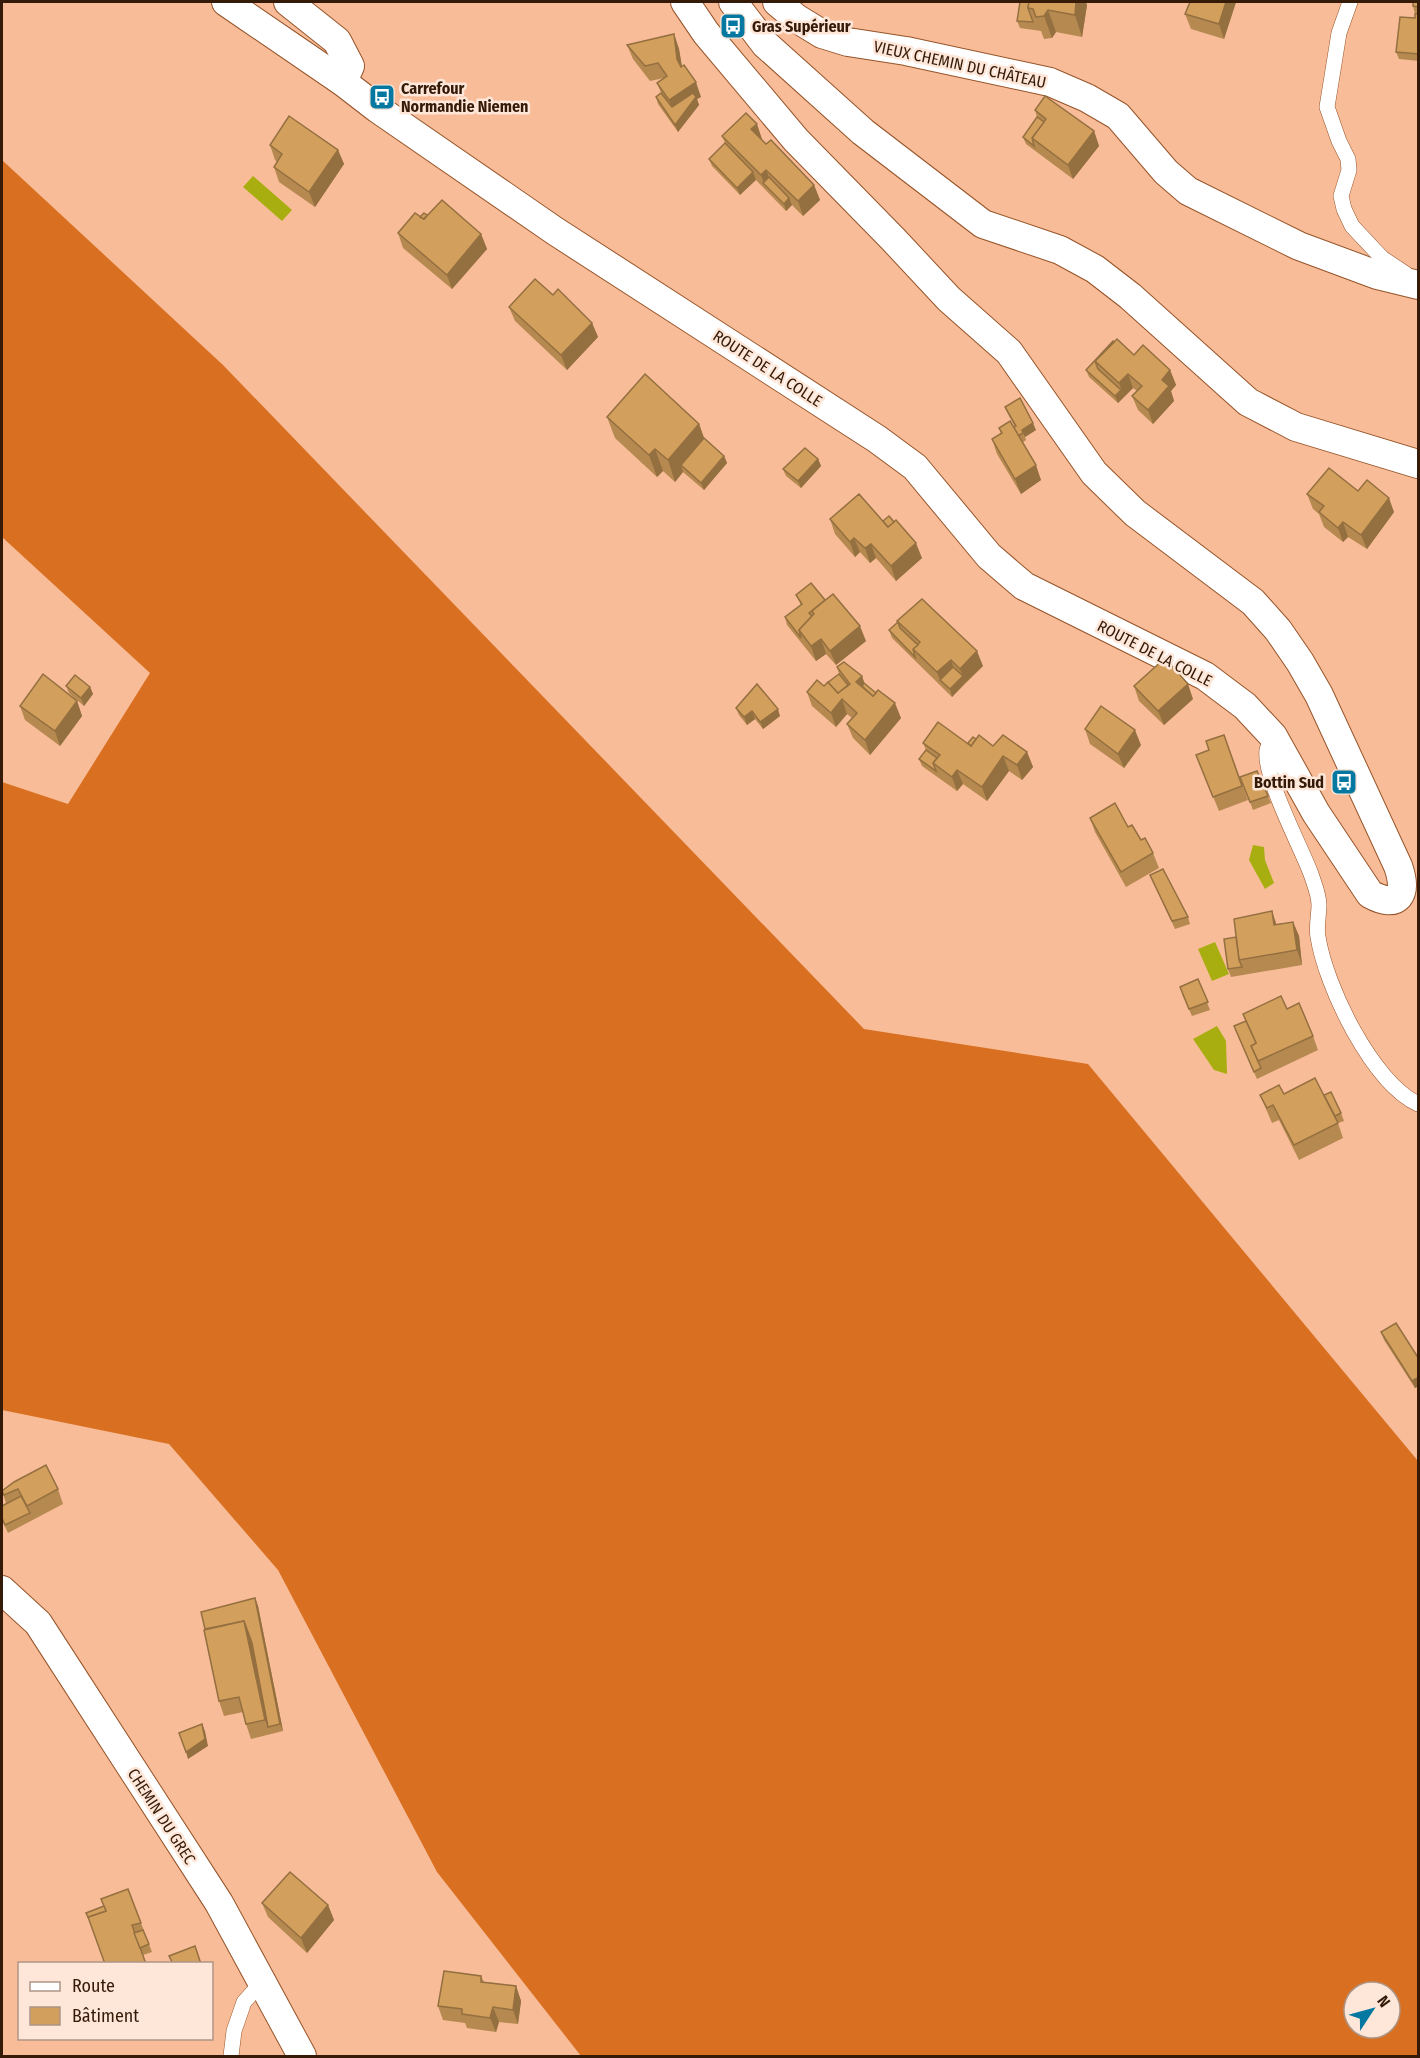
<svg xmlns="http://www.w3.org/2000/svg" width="1420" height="2058" font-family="'Fira Sans Condensed',sans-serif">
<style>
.forest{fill:#d97021;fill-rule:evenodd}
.water{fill:#a9ae10}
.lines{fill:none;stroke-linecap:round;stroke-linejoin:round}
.lane-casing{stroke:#965428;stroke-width:16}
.street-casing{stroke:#965428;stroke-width:30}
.lane{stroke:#fff;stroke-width:15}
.street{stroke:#fff;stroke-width:28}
.wall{fill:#b5894f}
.shaded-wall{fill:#946f40}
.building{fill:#d39f5c;stroke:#946f40;stroke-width:1.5}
.labels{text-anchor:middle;stroke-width:5;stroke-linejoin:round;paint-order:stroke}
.poi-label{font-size:16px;font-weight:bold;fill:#351a07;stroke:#fee7d9;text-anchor:start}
.street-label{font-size:16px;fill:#351a07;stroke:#fee7d9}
</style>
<rect width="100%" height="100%" fill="#f8bc99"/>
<path class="forest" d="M2,160L223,365L864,1029L1088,1064L1418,1461V2056H581L437,1872L278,1570L169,1444L2,1410V782L68,804L150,673L2,537ZM1354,1992H1390V2028H1354Z"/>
<g class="water">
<polygon points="253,176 292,210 282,221 243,187"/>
<polygon points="1253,845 1264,847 1265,860 1274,883 1265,889 1249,860"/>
<polygon points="1215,942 1229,974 1212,981 1198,949"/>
<polygon points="1217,1026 1226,1041 1227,1074 1214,1070 1193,1039"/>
</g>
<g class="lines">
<g class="lane-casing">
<g id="lane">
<polyline points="1350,2 1339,33 1327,107 1339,141 1348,159 1349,170 1341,196 1344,209 1352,226 1382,258 1406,274"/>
<path d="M1273,737C1271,741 1268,746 1267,750C1263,776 1301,847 1311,874C1314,883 1319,895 1319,905C1319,915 1316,927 1318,937C1326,987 1372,1082 1418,1104"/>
<polyline points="231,2056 234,2031 244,2002 262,1982"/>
</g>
</g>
<g class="street-casing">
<g id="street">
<path d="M226,2L343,82L378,109L555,231L877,439L915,467L989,556L1024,586L1205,676L1245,706L1273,736L1316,813L1370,894C1399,910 1408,894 1398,866L1319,695L1300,662L1278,630L1253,602L1135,513L1094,473L1009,352L949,299L893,239L796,140L706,33L685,2"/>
<polyline points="288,2 337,41 350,66 343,82"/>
<polyline points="733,2 765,44 863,132 983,224 1060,250 1095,269 1130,296 1248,402 1296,427 1418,464"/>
<polyline points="777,2 796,18 822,34 848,42 906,51 1050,82 1087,98 1118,116 1166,172 1188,191 1299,246 1377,275 1418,285"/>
<polyline points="2,1590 38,1623 219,1903 302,2056"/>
</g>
</g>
<use href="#lane" class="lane"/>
<use href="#street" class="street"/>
</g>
<g class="wall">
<polygon points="1020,2 1087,5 1082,37 1056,32 1052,38 1044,39 1041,31 1020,28 1017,21"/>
<polygon points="1236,2 1224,39 1191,29 1185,14"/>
<polygon points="1419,2 1419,61 1399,59 1396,52 1415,18 1415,14 1413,6"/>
<polygon points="674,34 679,49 682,67 701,97 697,99 699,105 678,132 658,104 656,97 661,93 657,83 664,78 650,81 633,59 627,45"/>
<polygon points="1035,110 1094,131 1099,146 1073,179 1026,144 1023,137 1037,117"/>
<polygon points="722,136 762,139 761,139 766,144 814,185 820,200 803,216 792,205 786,211 755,179 740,195 712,166 709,159 725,143"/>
<polygon points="270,145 338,150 344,164 315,207 279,182 274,167 277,162 275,160"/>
<polygon points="427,215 481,234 487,249 452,289 403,248 398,233 420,217"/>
<polygon points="553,295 592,323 598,337 567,370 515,321 509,307"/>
<polygon points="1114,342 1134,355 1170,370 1176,385 1171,391 1174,401 1153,424 1138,410 1132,396 1137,391 1133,388 1118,403 1089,377 1086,370"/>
<polygon points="1005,407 1036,430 1025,437 1026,440 1022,443 1041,480 1021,494 997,454 992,439 1001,433 999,428 1013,428 1015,427 1008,414"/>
<polygon points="607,417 699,424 704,438 724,456 727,463 704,490 683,472 675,482 663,471 657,477 615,438"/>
<polygon points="818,459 821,466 801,488 786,476 783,469"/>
<polygon points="1358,491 1394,512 1367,549 1348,537 1343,542 1324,527 1319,514 1313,509 1307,494"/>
<polygon points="830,519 883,521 922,558 896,581 876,558 870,563 860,552 855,557 835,534"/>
<polygon points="796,595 825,600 866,641 836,665 826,654 816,661 787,625 785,617 801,605"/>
<polygon points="897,621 983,666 952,697 892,638 889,630 898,622"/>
<polygon points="837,667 862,676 864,683 901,718 870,755 853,738 847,724 852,718 847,714 836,727 812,706 807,692 824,686 839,674"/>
<polygon points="66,686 90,687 93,694 84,706 69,693"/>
<polygon points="1134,686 1193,699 1164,725 1139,701"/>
<polygon points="77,701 82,716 60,746 25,720 20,706"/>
<polygon points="736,708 780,716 763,729 755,719 747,725 739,715"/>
<polygon points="1085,729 1141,745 1124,768 1090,744"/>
<polygon points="1224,735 1248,800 1219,811 1196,755 1209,750"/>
<polygon points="976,739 993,746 1027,752 1033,767 1022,780 1009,771 987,801 963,784 957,791 922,766 919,759 926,750 923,743 968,743"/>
<polygon points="1240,777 1268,796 1271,803 1253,810"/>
<polygon points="1090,818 1141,840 1153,853 1159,868 1126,887 1095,832"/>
<polygon points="1150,875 1188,917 1190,924 1175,929"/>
<polygon points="1293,922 1299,936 1302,965 1231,977 1228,969 1236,937 1277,924"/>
<polygon points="1198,979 1210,1010 1192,1016 1182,994"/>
<polygon points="1287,1009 1313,1036 1318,1050 1257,1079 1237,1034 1246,1021 1243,1014"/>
<polygon points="1284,1094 1324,1095 1341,1113 1344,1121 1338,1123 1343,1138 1299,1160 1279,1120 1272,1123 1260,1095"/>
<polygon points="1381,1332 1419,1359 1419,1386 1415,1388 1384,1340"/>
<polygon points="14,1482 58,1489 63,1504 8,1533 2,1520 2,1506 6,1503 2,1491"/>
<polygon points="255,1598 258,1606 283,1731 251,1739 246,1724 243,1712 224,1716 219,1701"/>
<polygon points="128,1889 152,1952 143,1955 104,1906"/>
<polygon points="262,1903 328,1905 334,1920 307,1953 268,1917"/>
<polygon points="481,1976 484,1982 516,1986 521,2001 518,2024 499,2022 496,2032 467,2028 465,2023 443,2020 438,2006"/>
</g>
<g class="shaded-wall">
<polygon points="1075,2 1086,2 1087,5 1082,37 1075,15"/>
<polygon points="1226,2 1236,2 1224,39 1219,24"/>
<polygon points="1048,10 1056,32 1052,38 1044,16"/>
<polygon points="674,34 679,49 683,73 677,59"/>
<polygon points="696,82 701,97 697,99 699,105 678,132 675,125 675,114 669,100"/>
<polygon points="757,124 762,139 756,144 751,129"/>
<polygon points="1094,131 1099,146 1073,179 1068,165"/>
<polygon points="338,150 344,164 315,207 309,192"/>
<polygon points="766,170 772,184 764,183 761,175"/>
<polygon points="753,172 756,180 740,195 737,188"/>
<polygon points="814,185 820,200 803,216 798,201"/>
<polygon points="789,198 792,205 786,211 784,204"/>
<polygon points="481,234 487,249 452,289 447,275"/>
<polygon points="592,323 598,337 567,370 561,355"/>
<polygon points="1170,370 1176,385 1171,391 1174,401 1153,424 1148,410 1162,380"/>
<polygon points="1128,374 1133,388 1124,397 1119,383"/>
<polygon points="1121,390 1124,397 1118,403 1115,396"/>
<polygon points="1033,423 1036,430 1025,437 1022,430"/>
<polygon points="699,424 707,446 681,465 683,472 675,482 668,460"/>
<polygon points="655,449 663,471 657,477 649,455"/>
<polygon points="724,456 727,463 704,490 701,483"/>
<polygon points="818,459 821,466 801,488 798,481"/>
<polygon points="1036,465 1041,480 1021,494 1015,479"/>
<polygon points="1389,498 1394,512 1367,549 1361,535"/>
<polygon points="1343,522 1348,537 1343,542 1338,528"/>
<polygon points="854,538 860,552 855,557 850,542"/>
<polygon points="916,543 922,558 896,581 891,566"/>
<polygon points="871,544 876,558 870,563 865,548"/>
<polygon points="860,626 866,641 836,665 830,651"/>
<polygon points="821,639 826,654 816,661 811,646"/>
<polygon points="977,651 983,666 965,683 960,669"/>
<polygon points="951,660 956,675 940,680 937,672"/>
<polygon points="862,676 867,691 856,682"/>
<polygon points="963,676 965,683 952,697 950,689"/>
<polygon points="1188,684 1193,699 1164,725 1158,711"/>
<polygon points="90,687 93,694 84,706 81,698"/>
<polygon points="842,699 847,714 836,727 831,713"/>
<polygon points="77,701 82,716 60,746 55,731"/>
<polygon points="895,703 901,718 870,755 865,740"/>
<polygon points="778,709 780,716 763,729 760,722"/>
<polygon points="752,711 755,719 747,725 744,717"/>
<polygon points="1135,730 1141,745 1124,768 1118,754"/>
<polygon points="1027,752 1033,767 1022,780 1017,765"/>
<polygon points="1003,756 1009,771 987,801 982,787"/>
<polygon points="957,770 963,784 957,791 952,777"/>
<polygon points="1272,911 1277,926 1274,925"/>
<polygon points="1293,922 1299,936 1302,965 1297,950"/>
<polygon points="1419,1377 1419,1386 1415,1388 1412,1381"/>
<polygon points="255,1598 258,1606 283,1731 280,1724"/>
<polygon points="244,1621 250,1635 269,1727 268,1727 265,1720"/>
<polygon points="202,1724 205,1731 208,1746 188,1759 186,1752"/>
<polygon points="328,1905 334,1920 307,1953 301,1938"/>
<polygon points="516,1986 521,2001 518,2024 513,2010"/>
<polygon points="493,2007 499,2022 496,2032 490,2018"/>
</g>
<g class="building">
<polygon points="1020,2 1029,2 1028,8 1033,22 1017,21"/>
<polygon points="1029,2 1076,2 1075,15 1048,10 1044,16 1036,17 1033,9 1028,8"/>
<polygon points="1190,2 1226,2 1219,24 1185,14"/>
<polygon points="1413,2 1419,2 1419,7 1413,6"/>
<polygon points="1415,14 1419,14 1419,54 1396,52 1400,17 1415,18"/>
<polygon points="674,34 677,59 681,67 684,65 696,82 669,100 657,83 667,76 658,63 645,66 627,45"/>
<polygon points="661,93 672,107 693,93 696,97 675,125 656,97"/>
<polygon points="1045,96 1094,131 1068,165 1032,138 1046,119 1035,110"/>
<polygon points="746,113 757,124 751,129 766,144 771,140 814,185 798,201 766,170 761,175 722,136"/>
<polygon points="289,116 338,150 309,192 274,167 282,154 270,145"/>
<polygon points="1037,117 1044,122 1032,138 1034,146 1023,137"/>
<polygon points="725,143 753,172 737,188 709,159"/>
<polygon points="769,177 789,198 784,204 763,183"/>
<polygon points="442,200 481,234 447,275 398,233 415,213 424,219"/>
<polygon points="424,213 427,215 424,219 420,217"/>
<polygon points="535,279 553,295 558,289 592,323 561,355 509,307"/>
<polygon points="1117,339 1134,355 1143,345 1170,370 1162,380 1169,386 1148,410 1132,396 1142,386 1128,374 1119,383 1095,361"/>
<polygon points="1113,341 1114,342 1095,361 1098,369 1121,390 1115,396 1086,370"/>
<polygon points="645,374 699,424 668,460 655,449 649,455 607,417"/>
<polygon points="1020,398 1033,423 1022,430 1023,433 1018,436 1013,428 1016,426 1005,407"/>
<polygon points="1010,421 1036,465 1015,479 992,439 1002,433 999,428"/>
<polygon points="704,438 724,456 701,483 681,465"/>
<polygon points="805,448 818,459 798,481 783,469"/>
<polygon points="1329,468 1358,491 1367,480 1389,498 1361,535 1343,522 1338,528 1319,512 1324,506 1307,494"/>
<polygon points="859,494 888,527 896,520 916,543 891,566 871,544 865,548 854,538 850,542 830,519"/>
<polygon points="889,516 894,522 888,527 883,521"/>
<polygon points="811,583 825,600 809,613 812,616 799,630 801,638 785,617 802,604 796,595"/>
<polygon points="833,594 860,626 830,651 821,639 811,646 799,630 814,614 812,611"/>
<polygon points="922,599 977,651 960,669 951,660 937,672 913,649 920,642 897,621"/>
<polygon points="898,622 900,628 918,645 913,649 915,657 889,630"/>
<polygon points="1165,658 1188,684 1158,711 1134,686"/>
<polygon points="844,662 862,676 856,682 873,696 878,690 895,703 865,740 847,724 857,713 842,699 831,713 807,692 817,680 824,686 828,682 838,693 850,684 837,667"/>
<polygon points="953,667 963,676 950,689 940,680"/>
<polygon points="43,674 77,701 55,731 20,706"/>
<polygon points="839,674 848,685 838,693 828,682 827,683"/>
<polygon points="75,675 90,687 81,698 66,686"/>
<polygon points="864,683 876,693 873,696 862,686"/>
<polygon points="757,684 778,709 760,722 752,711 744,717 736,708"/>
<polygon points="1101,706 1135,730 1118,754 1085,729"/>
<polygon points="938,722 971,746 979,735 993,746 1003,735 1027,752 1017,765 1003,756 982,787 957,770 952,777 933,763 940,755 923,743"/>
<polygon points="1224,735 1242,786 1213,797 1196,755 1209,750 1206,741"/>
<polygon points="973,737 976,739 971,746 968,743"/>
<polygon points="926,750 937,758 933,763 936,771 919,759"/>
<polygon points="1257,771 1268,796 1250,802 1240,777"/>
<polygon points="1115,803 1128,827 1132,825 1141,840 1145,838 1153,853 1121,872 1090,818"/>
<polygon points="1163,869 1188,917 1172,921 1150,875"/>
<polygon points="1272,911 1274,925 1293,922 1297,950 1239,960 1234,919"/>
<polygon points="1236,937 1239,960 1242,967 1228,969 1224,939"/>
<polygon points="1198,979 1208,1002 1189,1009 1180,987"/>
<polygon points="1281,996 1287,1009 1299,1003 1313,1036 1258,1061 1251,1046 1256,1043 1243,1014"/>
<polygon points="1246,1021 1256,1043 1251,1046 1261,1068 1254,1072 1234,1026"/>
<polygon points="1315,1078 1338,1123 1294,1145 1273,1105 1267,1108 1260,1095 1279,1085 1284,1094"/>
<polygon points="1331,1092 1341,1113 1335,1116 1324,1095"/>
<polygon points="1396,1323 1419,1359 1419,1377 1412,1381 1381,1332"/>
<polygon points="46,1465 58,1489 27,1506 18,1489 4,1495 2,1491 14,1482"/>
<polygon points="21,1496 30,1513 5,1525 2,1518 2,1506"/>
<polygon points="255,1598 280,1724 268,1727 252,1643 244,1621 205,1629 201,1612"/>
<polygon points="244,1621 265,1720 246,1724 239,1697 219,1701 204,1630"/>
<polygon points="202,1724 205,1739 186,1752 179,1733"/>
<polygon points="290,1872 328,1905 301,1938 262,1903"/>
<polygon points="128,1889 141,1923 132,1925 146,1964 105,1964 88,1917 106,1911 101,1899"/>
<polygon points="104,1906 106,1911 88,1917 86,1913"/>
<polygon points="143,1930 149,1944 140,1948 134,1933"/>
<polygon points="195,1946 201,1964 173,1964 169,1956"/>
<polygon points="444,1971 481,1976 481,1982 516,1986 513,2010 493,2007 490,2018 462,2014 462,2009 438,2006"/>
</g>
<defs>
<g id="bus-square" transform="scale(1.35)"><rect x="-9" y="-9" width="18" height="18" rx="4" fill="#0578a1" stroke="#fee7d9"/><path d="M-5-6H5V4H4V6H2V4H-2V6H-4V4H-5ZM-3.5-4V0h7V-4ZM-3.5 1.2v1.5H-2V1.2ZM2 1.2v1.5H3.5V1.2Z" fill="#fff"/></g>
</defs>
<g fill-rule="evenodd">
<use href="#bus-square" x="733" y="26"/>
<use href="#bus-square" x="382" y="97"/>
<use href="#bus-square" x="1344" y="782"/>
</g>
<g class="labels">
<g class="poi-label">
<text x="752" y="32">Gras Supérieur</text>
<text x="401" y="94">Carrefour<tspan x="401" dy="18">Normandie Niemen</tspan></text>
<text x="1324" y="788" text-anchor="end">Bottin Sud</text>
</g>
<g class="street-label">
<text transform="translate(960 64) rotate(12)" y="6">VIEUX CHEMIN DU CHÂTEAU</text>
<text transform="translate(768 368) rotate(33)" y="6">ROUTE DE LA COLLE</text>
<text transform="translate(1155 653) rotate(27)" y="6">ROUTE DE LA COLLE</text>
<text transform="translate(162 1816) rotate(57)" y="6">CHEMIN DU GREC</text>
</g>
</g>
<rect width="1420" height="2058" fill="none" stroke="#351a07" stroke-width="6"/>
<rect x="18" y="1962" width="195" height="78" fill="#fee7d9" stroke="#ae9585" stroke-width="1.5"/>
<rect x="30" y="1982" width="30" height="9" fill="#ffffff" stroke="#ae9585" stroke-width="1.5"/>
<text x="72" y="1992" font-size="18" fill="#351a07">Route</text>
<rect x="30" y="2007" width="30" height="18" fill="#d39f5c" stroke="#ae9585" stroke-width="1.5"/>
<text x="72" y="2022" font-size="18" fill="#351a07">Bâtiment</text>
<g transform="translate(1372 2010) rotate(54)"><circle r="28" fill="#fee7d9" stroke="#ae9585" stroke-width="1.5"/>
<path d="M0-4.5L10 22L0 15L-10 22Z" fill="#0578a1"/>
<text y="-9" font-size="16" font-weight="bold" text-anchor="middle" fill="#351a07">N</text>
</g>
</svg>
